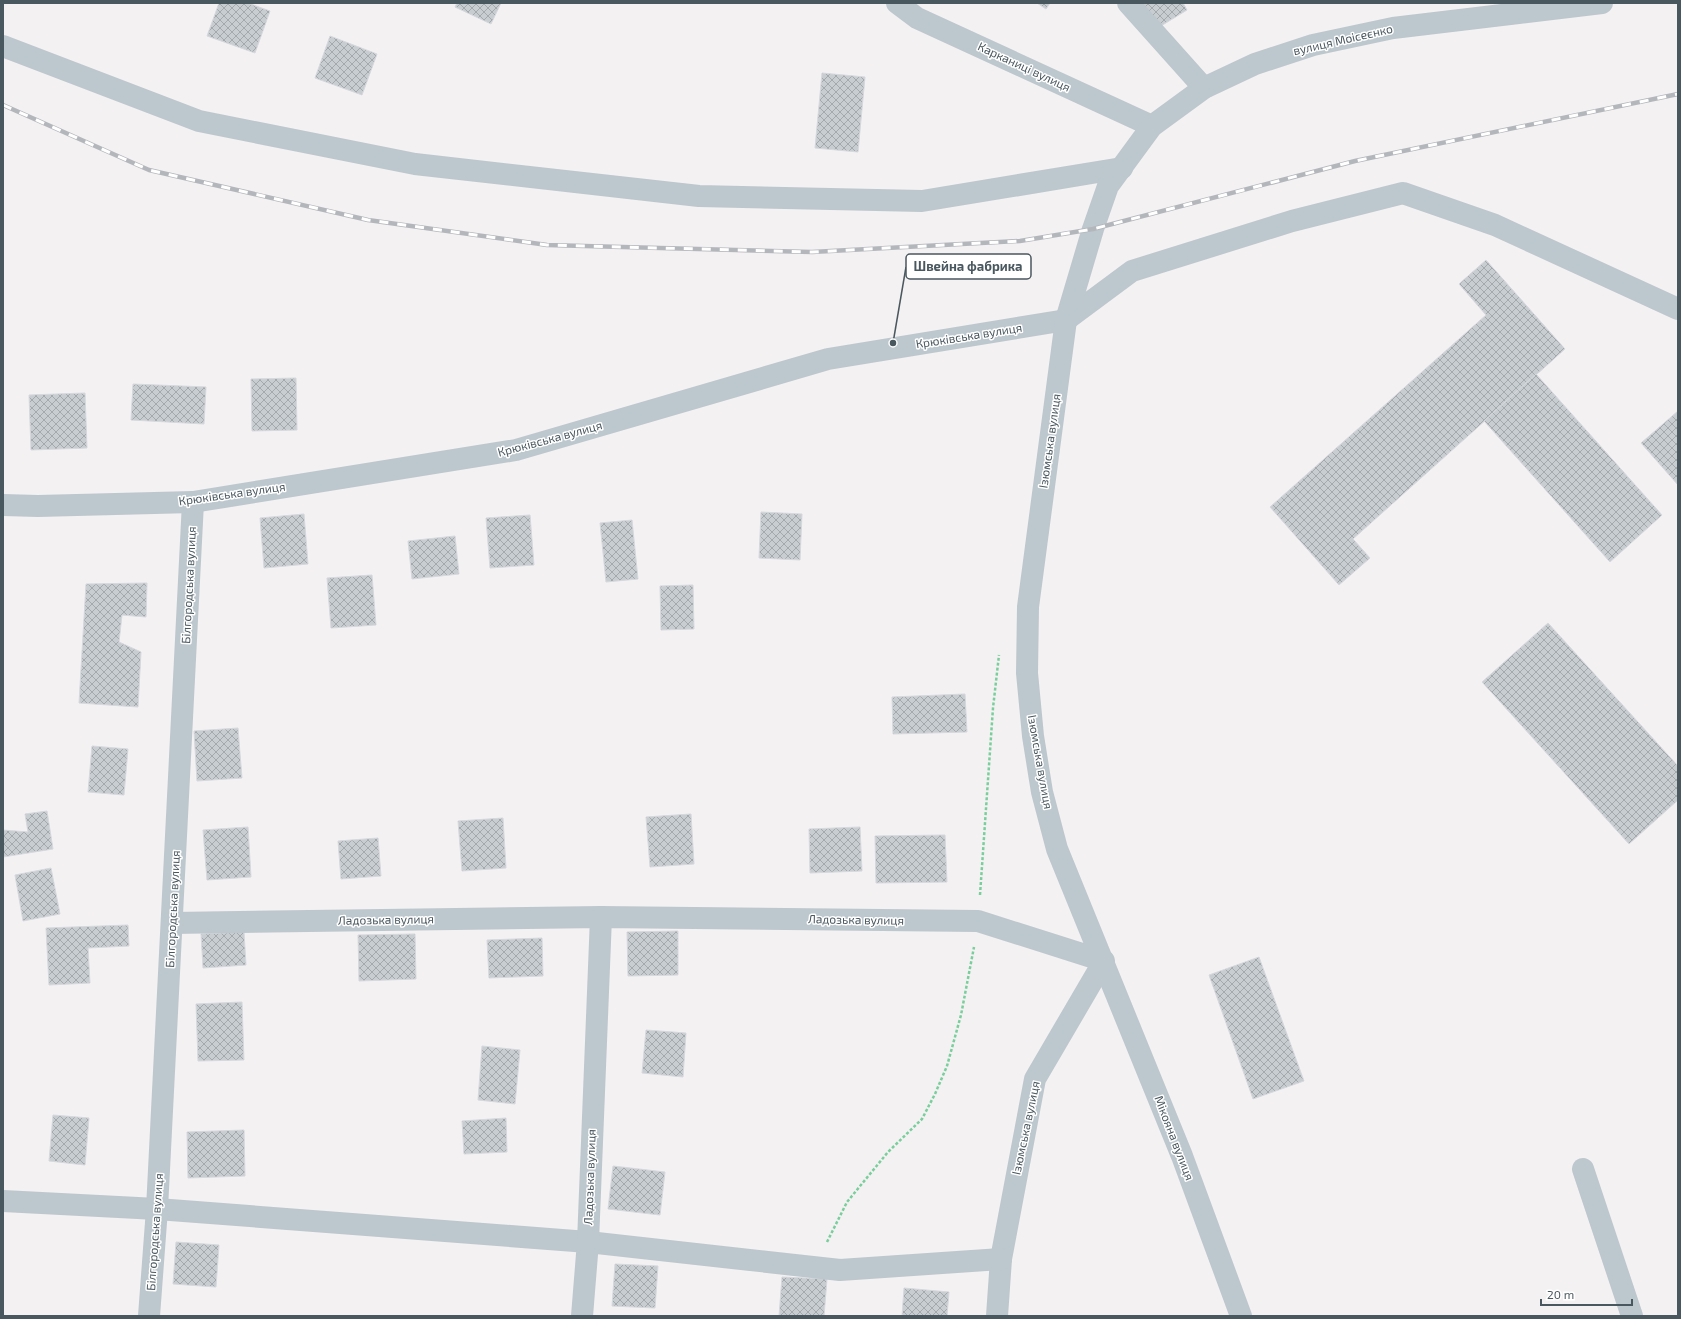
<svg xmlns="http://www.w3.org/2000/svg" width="1681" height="1319" font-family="'Exo 2',sans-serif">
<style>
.building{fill:url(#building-cross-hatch);stroke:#d5d8dd}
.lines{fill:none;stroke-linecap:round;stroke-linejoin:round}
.path{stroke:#78cf9c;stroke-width:2.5;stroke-dasharray:3 2;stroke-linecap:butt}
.minor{stroke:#bdc7ce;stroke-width:22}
.tertiary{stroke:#bdc7ce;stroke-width:22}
.rail-casing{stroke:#b3b7bc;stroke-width:4.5}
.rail{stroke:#fff;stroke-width:3;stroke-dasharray:9;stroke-linecap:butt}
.labels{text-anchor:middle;stroke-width:3;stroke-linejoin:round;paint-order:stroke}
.street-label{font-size:12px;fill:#49575f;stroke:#fff}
.leader{fill:none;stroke:#49575f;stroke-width:1.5}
.callout-dot{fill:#49575f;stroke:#fff;stroke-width:1.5}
.callout{fill:#fff;stroke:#49575f;stroke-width:1.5}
.callout-label{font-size:13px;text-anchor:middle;font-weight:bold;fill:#49575f}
</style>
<defs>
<pattern id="building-cross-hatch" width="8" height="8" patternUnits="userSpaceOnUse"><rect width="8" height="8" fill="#c8cdd1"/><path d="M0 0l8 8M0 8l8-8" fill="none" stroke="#a4a9ad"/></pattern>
</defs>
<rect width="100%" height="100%" fill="#f4f1f2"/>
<g class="building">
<polygon points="219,3 248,3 270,11 255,53 207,36"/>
<polygon points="457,3 501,3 491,24 455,7"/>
<polygon points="1037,3 1050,3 1046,9"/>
<polygon points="1141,3 1183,3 1187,10 1156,29"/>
<polygon points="330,36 377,54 362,95 315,78"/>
<polygon points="822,73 865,77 858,152 815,148"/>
<polygon points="1486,260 1565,349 1353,539 1370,558 1339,585 1270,507 1486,315 1459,284"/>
<polygon points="1536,374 1662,515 1610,562 1484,421"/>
<polygon points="296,378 297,430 252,431 251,379"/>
<polygon points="133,384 206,387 204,424 131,420"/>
<polygon points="85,393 87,448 31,450 29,395"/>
<polygon points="1678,411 1678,485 1641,443"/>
<polygon points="761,512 802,514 800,560 759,558"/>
<polygon points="304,514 308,564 264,568 260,518"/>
<polygon points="530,515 534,565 490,568 486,518"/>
<polygon points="632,520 638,579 606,582 600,523"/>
<polygon points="455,536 459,574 412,579 408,541"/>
<polygon points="372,575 376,625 331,628 327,578"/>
<polygon points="147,583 146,617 122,615 119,642 141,652 138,707 79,703 86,584"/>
<polygon points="693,585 694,629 661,630 660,586"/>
<polygon points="1548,623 1678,766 1678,800 1629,844 1482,682"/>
<polygon points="965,694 967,732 893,734 892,697"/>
<polygon points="238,728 242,778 197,781 194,731"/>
<polygon points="92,746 128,749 124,795 88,792"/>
<polygon points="47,811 53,849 3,857 3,830 28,832 25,814"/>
<polygon points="691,814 694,864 650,867 646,817"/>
<polygon points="503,818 506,868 462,871 458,821"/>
<polygon points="248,827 251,877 207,880 203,830"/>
<polygon points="860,827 862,871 810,873 809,829"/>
<polygon points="945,835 947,882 876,883 875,836"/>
<polygon points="378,838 381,876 341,879 338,841"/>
<polygon points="51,868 60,914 23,921 15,875"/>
<polygon points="128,925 129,946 88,948 90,983 49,985 46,928"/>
<polygon points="678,931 678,975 628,976 627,932"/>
<polygon points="244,932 246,965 203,968 201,934"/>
<polygon points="415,934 416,979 359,981 358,935"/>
<polygon points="542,938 543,976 489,978 487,940"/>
<polygon points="1259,957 1304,1081 1253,1099 1209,975"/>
<polygon points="242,1002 244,1060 198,1061 196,1004"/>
<polygon points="646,1030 686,1033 683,1077 642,1073"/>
<polygon points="482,1046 520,1050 515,1104 478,1100"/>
<polygon points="53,1115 89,1118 85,1165 49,1161"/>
<polygon points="506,1118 507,1152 464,1154 462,1121"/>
<polygon points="244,1130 245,1176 188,1178 187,1132"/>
<polygon points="613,1166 665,1172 660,1215 608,1209"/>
<polygon points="176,1242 219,1245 216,1287 173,1284"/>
<polygon points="615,1264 658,1266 655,1308 612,1306"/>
<polygon points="782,1277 827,1279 824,1316 779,1316"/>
<polygon points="904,1288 949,1292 947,1316 902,1316"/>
</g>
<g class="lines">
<g class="path">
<polyline points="980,895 993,708 999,655"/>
<polyline points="827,1242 847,1202 888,1152 922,1119 935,1094 947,1066 961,1015 974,947"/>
</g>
<g class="minor">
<polyline points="897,3 917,18 1152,126"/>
<polyline points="1128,3 1204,88"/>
<polyline points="3,46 199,121 415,164 699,196 922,201 1122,168"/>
<polyline points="3,505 38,506 193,502 516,450 828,359 1066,320 1132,271 1292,221 1403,193 1495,225 1678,309"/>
<polyline points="172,923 601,917 978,921 1104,961 1035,1079 1001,1259 997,1316"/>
<polyline points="1583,1169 1632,1316"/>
<polyline points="3,1201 157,1209 588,1242 840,1270 1001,1259"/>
<polyline points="149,1316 157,1209 193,502"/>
<polyline points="582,1316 588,1242 601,917"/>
</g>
<polyline class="tertiary" points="1241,1316 1182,1156 1057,849 1042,792 1033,736 1027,673 1028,607 1066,320 1093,229 1108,186 1152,126 1204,88 1255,64 1313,45 1393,28 1602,3"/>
<g class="rail-casing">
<polyline id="rail" points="3,105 149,170 368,220 547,245 812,252 1020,241 1093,229 1355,161 1678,94"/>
</g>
<use href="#rail" class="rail"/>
</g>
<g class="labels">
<g class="street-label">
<text transform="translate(1343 40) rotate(-13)" y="4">вулиця Моісеєнко</text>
<text transform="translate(1024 67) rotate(25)" y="4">Карканиці вулиця</text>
<text transform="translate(969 336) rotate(-9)" y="4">Крюківська вулиця</text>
<text transform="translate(550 439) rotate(-15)" y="4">Крюківська вулиця</text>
<text transform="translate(1050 441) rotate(-82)" y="4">Ізюмська вулиця</text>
<text transform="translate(232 494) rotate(-8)" y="4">Крюківська вулиця</text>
<text transform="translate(189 585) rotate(-87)" y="4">Білгородська вулиця</text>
<text transform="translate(1040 762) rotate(80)" y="4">Ізюмська вулиця</text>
<text transform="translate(173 909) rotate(-87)" y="4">Білгородська вулиця</text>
<text transform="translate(386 920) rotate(-1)" y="4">Ладозька вулиця</text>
<text transform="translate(856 920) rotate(1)" y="4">Ладозька вулиця</text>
<text transform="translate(1026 1128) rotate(-78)" y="4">Ізюмська вулиця</text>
<text transform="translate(1174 1138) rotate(69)" y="4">Мікояна вулиця</text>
<text transform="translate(590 1177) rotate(-88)" y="4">Ладозька вулиця</text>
<text transform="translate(155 1232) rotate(-86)" y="4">Білгородська вулиця</text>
</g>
</g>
<path class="leader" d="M893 343L906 267"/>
<circle class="callout-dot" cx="893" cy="343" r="4"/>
<rect class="callout" x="906" y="254" width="125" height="25" rx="4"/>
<g class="callout-label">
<text x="968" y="271">Швейна фабрика</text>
</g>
<rect width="1681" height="1319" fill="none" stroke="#49575f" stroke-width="8"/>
<path d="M1541 1299v6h91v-6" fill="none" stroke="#49575f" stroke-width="2"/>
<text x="1547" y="1299" font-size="12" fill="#49575f" stroke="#ffffff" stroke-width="3" paint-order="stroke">20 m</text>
</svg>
